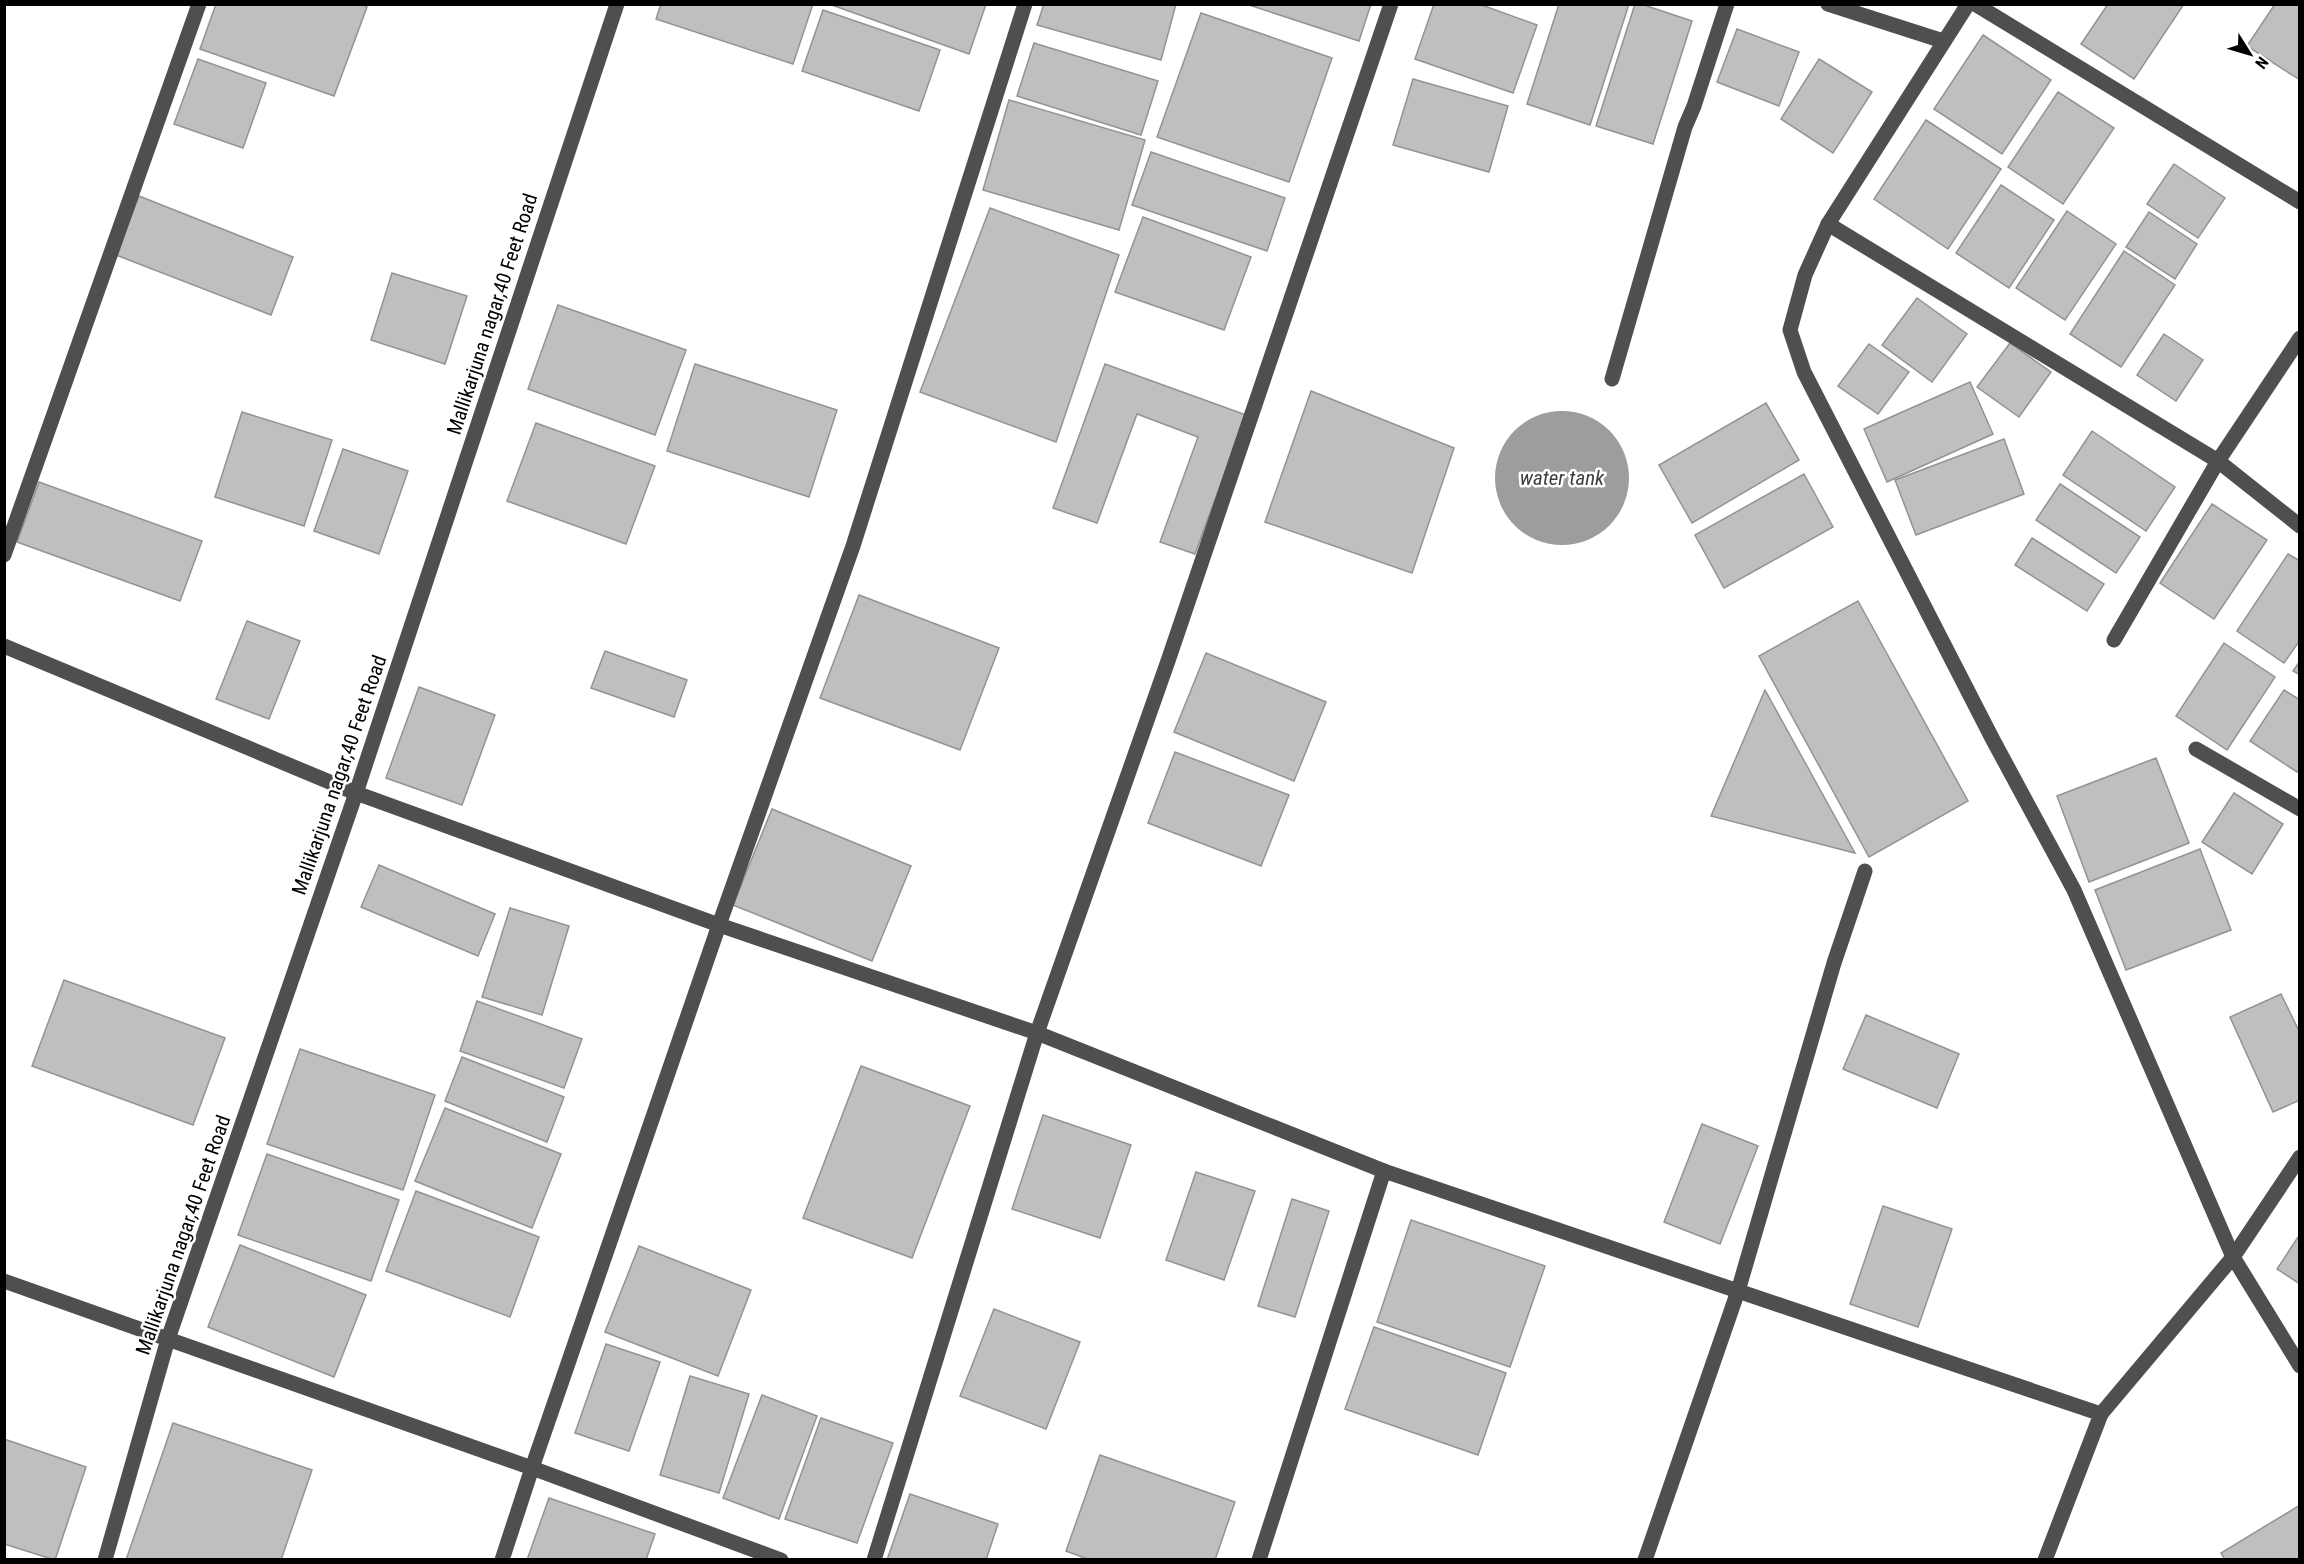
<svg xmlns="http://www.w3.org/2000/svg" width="2304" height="1564" font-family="'Roboto Condensed',sans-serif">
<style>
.water{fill:#9d9d9d}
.building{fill:#bfbfbf;stroke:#939393;stroke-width:1.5}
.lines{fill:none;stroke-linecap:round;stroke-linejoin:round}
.minor{stroke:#4f4f4f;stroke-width:15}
.labels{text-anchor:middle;stroke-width:5;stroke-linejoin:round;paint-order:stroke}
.street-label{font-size:20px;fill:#000;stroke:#fff}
.water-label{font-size:21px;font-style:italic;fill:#3e3e3e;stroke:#fff}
</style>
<rect width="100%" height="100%" fill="#fff"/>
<circle class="water" cx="1562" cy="478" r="67"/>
<g class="building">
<polygon points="216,4 361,4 367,7 334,96 200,49"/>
<polygon points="661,4 813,4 793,64 656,19"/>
<polygon points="829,4 986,4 969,54"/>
<polygon points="1044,4 1176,4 1161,60 1037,25"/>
<polygon points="1246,4 1371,4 1359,41"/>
<polygon points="1434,4 1479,4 1537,25 1513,93 1415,59"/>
<polygon points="1559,4 1629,4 1590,125 1527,104"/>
<polygon points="1635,4 1641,4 1692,21 1653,144 1596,126"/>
<polygon points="2108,4 2184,4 2134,79 2081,44"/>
<polygon points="2275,4 2300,4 2300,80 2247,46"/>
<polygon points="823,10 940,50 919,111 802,71"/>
<polygon points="1201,13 1332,58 1289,182 1157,137"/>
<polygon points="1737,29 1799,52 1779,106 1717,82"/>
<polygon points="1983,35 2051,80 2002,154 1934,109"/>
<polygon points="1034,43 1158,81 1141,135 1017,96"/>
<polygon points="198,59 266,83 243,148 174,124"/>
<polygon points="1819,59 1872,92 1833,153 1781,119"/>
<polygon points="1413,79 1508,106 1489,172 1393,145"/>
<polygon points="2058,92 2114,128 2063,204 2008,167"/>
<polygon points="1009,100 1145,140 1119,230 983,190"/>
<polygon points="1926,120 2001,169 1948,249 1874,199"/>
<polygon points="1151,152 1285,198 1267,251 1132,205"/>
<polygon points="2174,164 2225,198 2198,238 2147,204"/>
<polygon points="2001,185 2054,220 2009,288 1956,253"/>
<polygon points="139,196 293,257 271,315 116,255"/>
<polygon points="990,208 1119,255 1056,442 920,392"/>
<polygon points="2067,211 2116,244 2065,320 2016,288"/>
<polygon points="2149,212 2197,244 2175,279 2126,247"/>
<polygon points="1143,217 1251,257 1224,330 1115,292"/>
<polygon points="2124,251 2175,285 2121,367 2070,334"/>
<polygon points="392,273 467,296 445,364 371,340"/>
<polygon points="1917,298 1967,334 1932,382 1882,345"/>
<polygon points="558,305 686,350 655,435 528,389"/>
<polygon points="2164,334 2203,360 2176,401 2137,375"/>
<polygon points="2010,343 2051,372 2019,417 1977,387"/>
<polygon points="1869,344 1909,372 1878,414 1838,386"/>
<polygon points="695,364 837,410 809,497 667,451"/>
<polygon points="1105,364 1246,415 1195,554 1160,542 1198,437 1137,414 1097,523 1053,508"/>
<polygon points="1970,382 1993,434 1887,482 1864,429"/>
<polygon points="1311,391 1454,448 1412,573 1265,522"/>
<polygon points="1766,403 1799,460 1692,523 1659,465"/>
<polygon points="242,412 332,440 304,526 215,497"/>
<polygon points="536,423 655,466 626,544 507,501"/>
<polygon points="2092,431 2175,487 2146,531 2063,475"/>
<polygon points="2004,439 2024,494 1916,535 1895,480"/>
<polygon points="343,449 408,471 379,554 314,531"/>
<polygon points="1804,474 1833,527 1724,588 1695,535"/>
<polygon points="39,482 202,541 180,601 17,542"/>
<polygon points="2060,484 2140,537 2116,573 2036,520"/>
<polygon points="2212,504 2267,540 2214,619 2160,583"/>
<polygon points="2032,538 2104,584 2087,611 2015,565"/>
<polygon points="2288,554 2300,561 2300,640 2284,663 2237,631"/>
<polygon points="859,595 999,648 960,750 820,698"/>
<polygon points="1858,601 1968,801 1869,857 1759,656"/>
<polygon points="247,621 300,641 269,719 216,699"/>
<polygon points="2224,643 2275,677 2227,750 2176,716"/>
<polygon points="605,651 687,680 674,717 591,688"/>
<polygon points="1206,653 1326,702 1294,781 1174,732"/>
<polygon points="2300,661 2300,675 2293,671"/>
<polygon points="419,687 495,715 462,805 386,778"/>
<polygon points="1765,690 1855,853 1711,816"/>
<polygon points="2284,690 2300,700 2300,769 2297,772 2250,741"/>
<polygon points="1175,752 1289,795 1261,866 1148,823"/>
<polygon points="2156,758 2189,843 2089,882 2057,796"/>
<polygon points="2234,793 2283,824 2252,874 2202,842"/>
<polygon points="772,809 911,866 872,961 733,905"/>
<polygon points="2200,849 2231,930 2126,970 2095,890"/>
<polygon points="379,865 495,914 478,956 361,907"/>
<polygon points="510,908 569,926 542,1015 482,997"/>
<polygon points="64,980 225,1038 193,1125 32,1066"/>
<polygon points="2281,994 2300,1033 2300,1100 2273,1112 2230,1017"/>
<polygon points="477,1001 582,1039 564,1088 460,1051"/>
<polygon points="1866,1015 1959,1054 1937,1108 1843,1069"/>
<polygon points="300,1049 435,1095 403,1190 267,1144"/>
<polygon points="462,1057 564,1097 547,1142 445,1101"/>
<polygon points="861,1066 970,1106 912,1258 803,1218"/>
<polygon points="445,1108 561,1154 532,1228 415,1181"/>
<polygon points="1043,1115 1131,1145 1100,1238 1012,1209"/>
<polygon points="1702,1124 1758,1146 1720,1244 1664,1222"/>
<polygon points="267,1154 399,1200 371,1281 238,1235"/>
<polygon points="1196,1172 1255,1191 1224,1280 1166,1260"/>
<polygon points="416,1191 539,1237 510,1317 386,1271"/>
<polygon points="1292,1199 1329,1211 1295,1317 1258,1306"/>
<polygon points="1883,1206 1952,1229 1918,1327 1850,1304"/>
<polygon points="1411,1220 1545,1266 1510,1367 1377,1322"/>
<polygon points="2300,1234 2300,1284 2277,1269"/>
<polygon points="240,1245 366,1295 334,1377 208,1327"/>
<polygon points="639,1246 751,1290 718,1376 605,1332"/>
<polygon points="994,1309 1080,1342 1046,1429 960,1396"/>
<polygon points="1374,1327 1506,1373 1478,1455 1345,1409"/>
<polygon points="606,1344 660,1362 629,1451 575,1433"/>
<polygon points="690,1376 749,1394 719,1493 660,1475"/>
<polygon points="762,1395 817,1416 779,1519 723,1498"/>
<polygon points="821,1418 893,1443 857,1543 785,1519"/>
<polygon points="173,1423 312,1470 281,1560 126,1560"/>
<polygon points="4,1439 86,1467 55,1560 4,1544"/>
<polygon points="1100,1455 1235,1502 1215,1560 1090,1560 1066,1551"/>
<polygon points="910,1494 998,1524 986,1560 887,1560"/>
<polygon points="549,1498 655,1534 646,1560 527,1560"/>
<polygon points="2300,1505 2300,1560 2225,1560 2221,1553"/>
</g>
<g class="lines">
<g class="minor">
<polyline points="1828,4 1943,41"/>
<polyline points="1968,4 1828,224 1805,275 1790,330 1804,372 1993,740 2074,890 2233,1257 2300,1366"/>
<polyline points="1975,4 2300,202"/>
<polyline points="1828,224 2218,461 2300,526"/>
<polyline points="1612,379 1685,127 1694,106 1727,4"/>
<polyline points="4,555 199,4"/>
<polyline points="2114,640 2218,461 2300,338"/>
<polyline points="4,646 356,793 719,925 1037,1033 1384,1171 2101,1414 2045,1560"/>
<polyline points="2196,749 2300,809"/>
<polyline points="4,1281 532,1468 781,1560"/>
<polyline points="2101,1414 2233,1257 2300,1157"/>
<polyline points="105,1560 168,1339 356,793 617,4"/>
<polyline points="502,1560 532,1468 719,925 853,546 1025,4"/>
<polyline points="874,1560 1037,1033 1169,658 1391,4"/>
<polyline points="1259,1560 1384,1171"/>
<polyline points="1645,1560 1738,1291 1834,963 1865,871"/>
</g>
</g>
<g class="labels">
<g class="street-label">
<text transform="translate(492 314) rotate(-72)" y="7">Mallikarjuna nagar,40 Feet Road</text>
<text transform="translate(339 775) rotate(-71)" y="7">Mallikarjuna nagar,40 Feet Road</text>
<text transform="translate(183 1235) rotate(-71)" y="7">Mallikarjuna nagar,40 Feet Road</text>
</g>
<g class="water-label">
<text x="1562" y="485">water tank</text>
</g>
</g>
<rect width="2304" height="1564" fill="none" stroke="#000000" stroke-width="12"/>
<g transform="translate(2250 54) rotate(127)" stroke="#ffffff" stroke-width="4.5" paint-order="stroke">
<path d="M0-4.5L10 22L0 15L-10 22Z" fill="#000000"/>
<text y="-9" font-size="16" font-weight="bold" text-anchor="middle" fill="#000000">N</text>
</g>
</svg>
